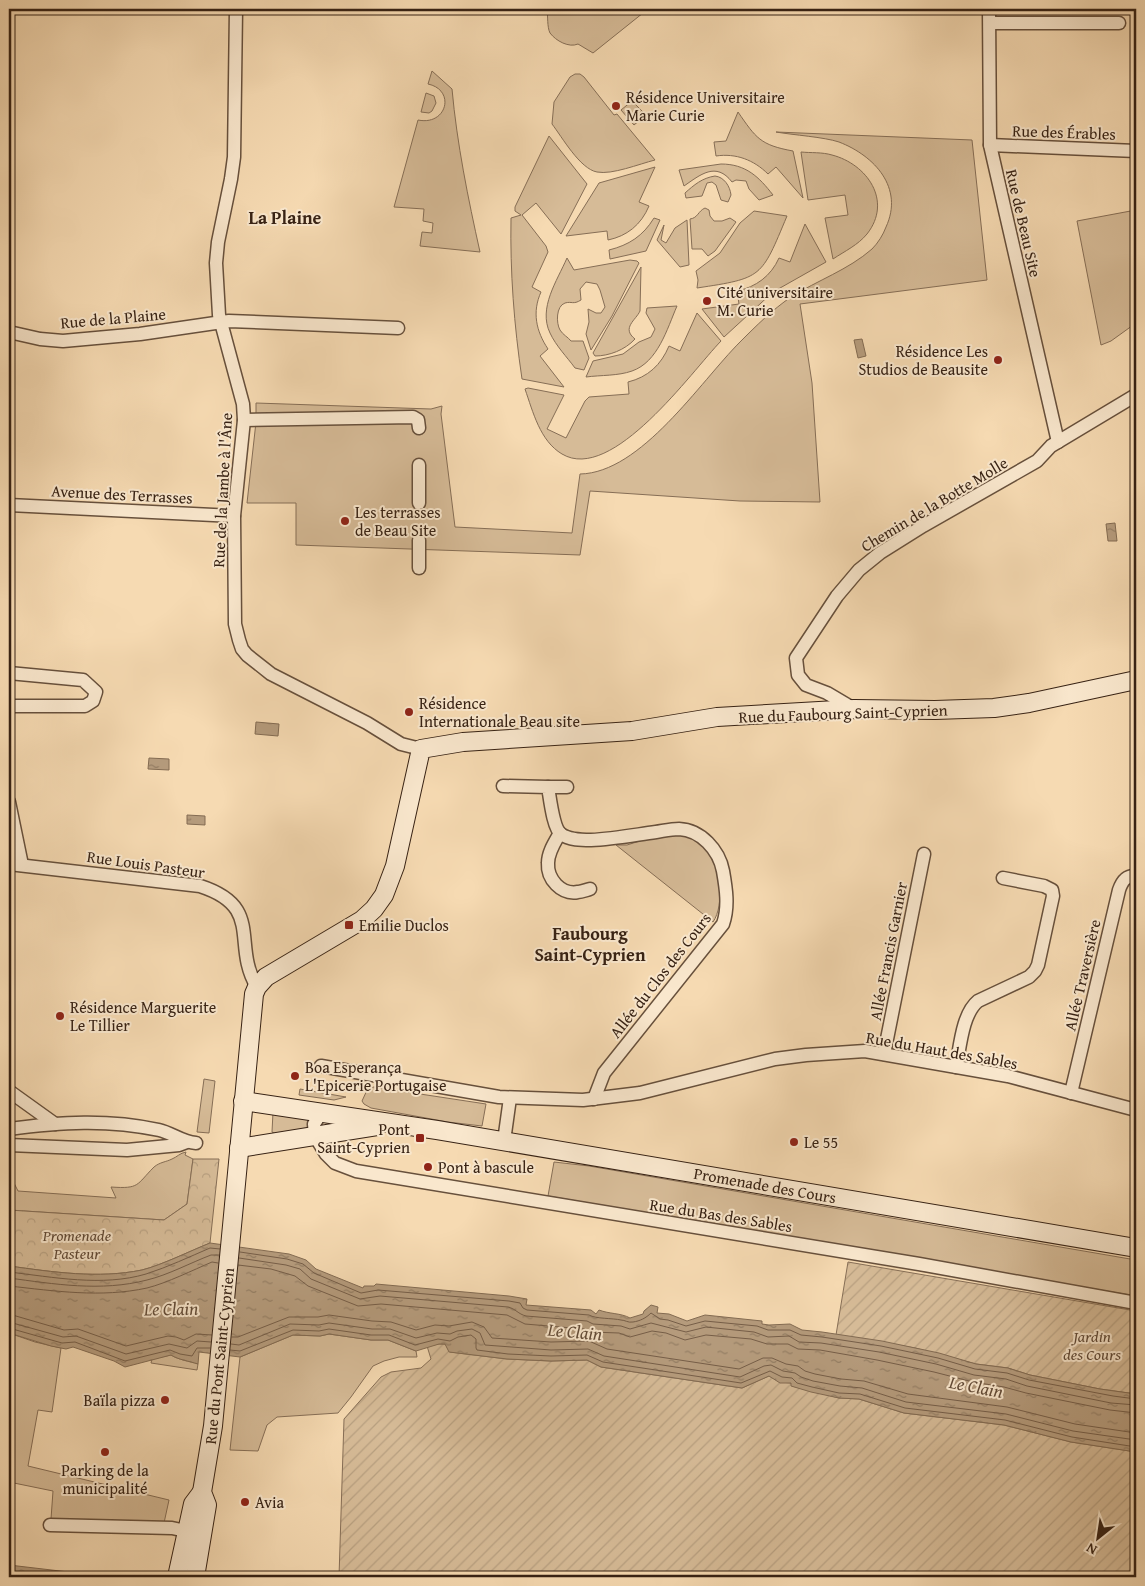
<svg xmlns="http://www.w3.org/2000/svg" width="1145" height="1586" font-family="'Gentium Book Plus',serif">
<style>
.grass{fill:#d6bb97;stroke:#866e56}
.forest{fill:url(#forest-crowns);stroke:#866e56}
.garden{fill:url(#garden-furrows);stroke:#866e56}
.water{fill:url(#water-ripples);stroke:#836b52}
.lines{fill:none;stroke-linecap:round;stroke-linejoin:round}
.shore{stroke:#765e48;stroke-width:1}
.street-casing{stroke:#67503c;stroke-width:15}
.secondary-casing{stroke:#372214;stroke-width:20}
.street{stroke:#f9e7cd;stroke-width:12}
.secondary{stroke:#f9e7cd;stroke-width:18}
.poi-dot{fill:#8f2418;stroke:#f9e7cd;stroke-width:2}
.labels{text-anchor:middle;stroke-width:4;stroke-linejoin:round;paint-order:stroke}
.poi-label{font-size:16px;fill:#372214;stroke:#f9e7cd;text-anchor:start}
.street-label{font-size:16px;fill:#372214;stroke:#f9e7cd}
.park-label{font-size:16px;font-style:italic;fill:#5f4835;stroke:#f9e7cd}
.neighbourhood-label{font-size:18px;font-weight:bold;fill:#372214;stroke:#f9e7cd}
.water-label{font-size:18px;font-style:italic;fill:#634c38;stroke:#f9e7cd}
</style>
<defs>
<pattern id="forest-crowns" width="20" height="18" patternUnits="userSpaceOnUse" patternTransform="scale(1.25)"><rect width="20" height="18" fill="#d6bb97"/><path d="M2 6a3 3 0 1 1 6 0M12 15a3 3 0 1 1 6 0" fill="none" stroke="#b8a081"/></pattern>
<pattern id="garden-furrows" width="10" height="10" patternUnits="userSpaceOnUse" patternTransform="scale(1.25)"><rect width="10" height="10" fill="#d6bb97"/><path d="M-1 1l2-2M0 10L10 0M9 11l2-2" fill="none" stroke="#b8a081"/></pattern>
<pattern id="water-ripples" width="26" height="14" patternUnits="userSpaceOnUse" patternTransform="scale(1.25)"><rect width="26" height="14" fill="#b59b7c"/><path d="M2 4q2-2 4 0t4 0M15 11q2-2 4 0t4 0" fill="none" stroke="#947e64"/></pattern>
</defs>
<rect width="100%" height="100%" fill="#f6dab2"/>
<filter id="stains"><feTurbulence type="fractalNoise" baseFrequency=".004" numOctaves="4"/><feColorMatrix values="0 0 0 0 .2 0 0 0 0 .09 0 0 0 0 .02 0 0 0 .5 -.17"/></filter>
<radialGradient id="worn" r=".72"><stop offset=".6" stop-color="#630" stop-opacity="0"/><stop offset="1" stop-color="#630" stop-opacity=".3"/></radialGradient>
<g class="grass">
<path d="M547,9H648L593,53L578,44C569,48 556,41 550,33C547,27 548,16 547,9Z"/>
<path d="M432,71L452,89C457,144 468,198 480,252L420,246L422,232L432,233L433,223L423,221L424,209L394,207L418,120C447,126 456,90 428,84Z"/>
<path d="M575,74H580L584,77L614,115L617,114L655,160C639,164 612,175 597,172C580,169 562,137 552,124L554,102L570,77Z"/>
<polygon points="426,93 434,96 436,103 432,111 429,113 421,112"/>
<polygon points="632,101 646,115 634,125 621,110"/>
<path d="M738,112C756,138 760,145 793,151L803,198L776,167L768,174C754,160 736,153 716,156L714,142L726,141Z"/>
<path d="M776,132L972,140L987,280L800,304L812,383L820,502L740,501L590,491L580,555L296,545V503H247L256,422V403L431,409L442,406L441,414L455,527L572,533L580,474C641,473 700,382 740,342C756,326 772,310 791,297C818,280 848,270 872,249C878,243 883,235 886,227C904,188 875,156 839,142C824,137 793,135 776,132Z"/>
<path d="M549,136L587,184L561,234L536,203L522,215L546,246L548,252L532,287L541,292C532,312 536,331 548,349L540,356L564,387L522,379C514,325 510,272 511,218L521,215L515,211V207Z"/>
<path d="M801,152C811,153 822,152 832,155C867,164 893,201 867,234C858,245 845,251 833,259L825,218L848,215L845,195L808,200Z"/>
<path d="M721,164C746,164 759,177 773,195L759,200L749,189L746,181L736,180L732,182C716,161 700,175 684,186L679,170Z"/>
<path d="M655,167L639,202L649,206C641,225 627,236 608,240L607,231L566,236L599,183Z"/>
<path d="M715,176C724,177 730,186 731,195L728,202L721,200L716,185L712,182L707,183L702,196L686,198L685,193C694,185 702,178 715,176Z"/>
<path d="M705,208L709,210L710,216L714,221H722L730,218L736,222L715,251L708,256L702,249H692L690,219C698,218 698,211 705,208Z"/>
<polygon points="1136,210 1136,323 1111,341 1101,345 1077,221"/>
<path d="M754,211L787,216C761,278 763,278 697,288L698,280L696,271L720,253L740,223Z"/>
<path d="M654,218L660,220L646,251L610,259L609,250C629,245 643,236 654,218Z"/>
<polygon points="687,220 689,265 680,267 657,240 664,225 661,240 666,243 675,228"/>
<path d="M805,224L826,262L773,292L724,337L702,309L739,304L737,291C756,287 771,276 779,258L790,262Z"/>
<path d="M567,258L574,270L630,260L637,261L639,263L612,316L591,350L586,334L589,322L588,309L596,313H601L605,307L600,290L597,284L586,282L580,289L581,300C573,305 572,301 565,303C556,306 556,323 560,330C563,335 568,337 571,341H583L589,358L584,370L575,368C567,357 556,346 550,333C538,308 557,281 567,258Z"/>
<path d="M641,267L640,311C636,320 621,328 635,339C625,350 609,356 595,356L593,353Z"/>
<path d="M677,306C667,329 658,362 632,371C618,376 601,375 586,377L593,361L623,354L639,342L651,337L655,329L646,313L647,308Z"/>
<path d="M697,313L721,341C692,371 612,484 562,454C540,441 533,412 525,389L528,388L564,395L547,429L566,438L585,401L589,397L629,394L628,382C648,377 661,365 669,346L680,351Z"/>
<path d="M682,833C690,837 700,841 706,847C721,862 725,905 713,922L616,845H627L646,839Z"/>
<polygon points="204,1079 215,1081 209,1133 197,1132"/>
<polygon points="374,1087 486,1104 482,1126 448,1122 371,1108 364,1104 362,1101 368,1088"/>
<polygon points="300,1089 346,1097 334,1100 299,1095"/>
<polygon points="273,1112 309,1120 309,1131 278,1135 272,1132"/>
<path d="M186,1152L185,1155L193,1159L187,1204L164,1220L9,1210V1179H12L18,1191L116,1198L111,1187C140,1189 136,1185 154,1167C160,1162 166,1162 172,1159C177,1157 180,1153 186,1152Z"/>
<polygon points="554,1162 589,1166 1136,1260 1136,1296 548,1196"/>
<polygon points="9,1333 35,1342 61,1348 52,1412 38,1410 28,1466 169,1500 164,1523 51,1519 53,1491 9,1482"/>
<polygon points="329,1334 371,1340 388,1340 416,1351 417,1357 399,1357 384,1361 373,1366 351,1397 338,1413 277,1417 267,1425 258,1451 230,1450 240,1357 293,1335 320,1336"/>
<path d="M171,1355C179,1360 189,1361 198,1364L197,1370L151,1363L152,1359Z"/>
</g>
<path class="forest" d="M193,1159H219L210,1243C190,1251 162,1265 142,1270C98,1279 53,1272 9,1266V1210L164,1220L187,1204Z"/>
<g class="garden">
<polygon points="848,1262 1136,1311 1136,1394 1100,1389 1030,1375 1008,1368 976,1364 915,1348 836,1335"/>
<polygon points="439,1344 445,1344 450,1352 507,1359 551,1361 587,1360 601,1367 742,1388 769,1376 780,1382 791,1383 792,1386 839,1398 859,1399 904,1413 1004,1425 1071,1442 1136,1452 1136,1577 339,1577 344,1419 381,1377 391,1372 421,1368 431,1359 427,1346"/>
</g>
<g class="water">
<polygon points="862,339 866,356 858,358 854,340"/>
<polygon points="1115,523 1117,541 1108,541 1106,524"/>
<polygon points="256,722 279,724 278,736 255,734"/>
<polygon points="149,758 169,759 169,770 148,769"/>
<polygon points="187,815 205,816 205,825 187,824"/>
<path d="M210,1243L289,1254L306,1260L316,1269L363,1288L364,1286H374L376,1284L509,1296L527,1299L526,1305L591,1310L596,1314L599,1310C609,1314 621,1313 630,1318L643,1314L644,1311L651,1305L658,1307L657,1313L669,1314L687,1321L705,1315L762,1321V1324L769,1325L790,1324L802,1330L822,1332L882,1341L939,1353L976,1364L1008,1368L1030,1375L1100,1389L1136,1394V1452L1071,1442L1004,1425L904,1413L859,1399L839,1398L811,1392L791,1386V1383H780L769,1376L742,1388L601,1367L587,1360L551,1361L507,1359L449,1352L445,1344H439L416,1351L388,1340H371L329,1334L320,1336L293,1335L240,1357L199,1352L198,1364C189,1361 179,1360 171,1355L125,1367L114,1361L73,1347L66,1349L51,1346L9,1333V1266C53,1272 98,1279 142,1270C162,1265 190,1251 210,1243Z"/>
<polygon points="9,1565 111,1577 33,1577 9,1573"/>
</g>
<g class="lines">
<g class="shore">
<path d="M240,1252L287,1259L303,1264L314,1273L361,1293L378,1290L509,1301L520,1303L523,1308L527,1310L589,1315C596,1319 612,1318 621,1320C625,1320 628,1323 633,1322C640,1321 646,1318 651,1313L660,1319L668,1320L686,1326L705,1321L757,1326L768,1330H790L801,1335L822,1337L881,1346L938,1358L975,1369L1007,1373L1029,1380L1113,1396L1136,1399"/>
<path d="M239,1258L286,1265L300,1269L311,1279L360,1299L380,1296L508,1307C516,1309 518,1314 526,1316L587,1321L593,1324L621,1326L630,1329L651,1323L686,1332L706,1327L754,1332L768,1337L789,1336L799,1342L821,1343L879,1352L936,1364L974,1375L1006,1379L1027,1386L1111,1403L1136,1405"/>
<polyline points="238,1265 271,1269 295,1276 308,1286 358,1306 381,1304 507,1315 525,1324 584,1329 591,1332 619,1333 630,1337 652,1331 666,1333 685,1340 706,1335 751,1339 767,1344 788,1344 798,1349 820,1350 877,1360 934,1372 973,1382 1004,1387 1026,1393 1110,1410 1136,1413"/>
<path d="M9,1272C53,1277 102,1287 146,1274C168,1267 189,1257 210,1248L220,1249"/>
<path d="M9,1278C54,1284 101,1292 147,1280C168,1275 190,1263 211,1255H219"/>
<path d="M9,1286C55,1291 101,1298 147,1288C167,1283 193,1270 212,1262L218,1263"/>
<polyline points="9,1314 64,1330 78,1329 126,1346 168,1336 176,1337 184,1340 196,1334 212,1335"/>
<polyline points="9,1322 63,1337 76,1336 126,1354 169,1344 187,1348 197,1341 211,1342"/>
<polyline points="9,1328 62,1343 75,1342 125,1361 170,1350 180,1354 192,1356 197,1348 210,1348"/>
<polyline points="232,1337 238,1337 289,1317 318,1317 329,1315 372,1321 391,1322 416,1330 435,1325 449,1326 472,1322 484,1327 492,1338 551,1342 589,1341 607,1349 739,1369 763,1358 772,1358 786,1364 798,1366 805,1371 815,1374 841,1379 864,1381 908,1394 1007,1407 1075,1424 1136,1433"/>
<polyline points="231,1344 239,1345 290,1324 319,1325 329,1323 372,1329 390,1329 416,1338 437,1333 450,1334 457,1331 472,1329 480,1333 485,1345 551,1350 588,1349 604,1356 740,1377 764,1366 771,1365 783,1371 795,1373 801,1377 813,1381 840,1386 862,1388 906,1402 1006,1414 1073,1431 1136,1440"/>
<polyline points="230,1350 240,1351 293,1330 319,1331 329,1329 371,1335 389,1335 415,1345 438,1339 450,1341 458,1337 471,1335 476,1339 476,1348 477,1350 508,1354 551,1356 587,1355 603,1362 741,1383 770,1371 782,1377 792,1378 797,1383 812,1387 839,1393 860,1394 905,1408 1005,1420 1072,1437 1136,1447"/>
<polyline points="26,1577 26,1574 29,1572 73,1577"/>
</g>
<g class="street-casing">
<g id="street">
<polyline points="236,9 234,157 231,179 218,242 216,263 219,315 243,404 244,420 234,516 235,624 239,640 242,649 247,655 271,674 367,723 401,744 421,749"/>
<polyline points="989,9 990,145 1058,442"/>
<polyline points="990,23 1119,23"/>
<polyline points="990,145 1136,151"/>
<polyline points="9,332 40,339 63,341 140,334 229,321 398,328"/>
<polyline points="244,420 413,417 418,420 419,428"/>
<polyline points="419,503 419,465"/>
<polyline points="9,505 234,516"/>
<polyline points="419,568 419,540"/>
<polyline points="9,673 83,680 96,692 93,701 85,706 9,706"/>
<polyline points="854,709 827,693 806,685 798,675 796,658 837,596 859,570 880,553 923,526 1037,461 1051,446 1136,395"/>
<path d="M503,786L548,787C550,798 553,828 561,834C569,840 582,840 591,840C613,839 634,835 656,832C663,831 671,829 679,829C701,830 719,850 723,871C726,888 729,907 723,924L604,1073L594,1099"/>
<polyline points="548,787 567,787"/>
<polyline points="9,802 22,865"/>
<path d="M560,833C555,842 548,852 548,863C547,879 561,895 578,892C582,892 586,890 590,889"/>
<path d="M9,864L200,886C265,907 231,944 257,987"/>
<polyline points="884,1054 924,854"/>
<polyline points="321,1066 499,1097 583,1100 640,1093 775,1059 806,1055 865,1051 1008,1076 1136,1110"/>
<path d="M956,1067C960,1048 962,1014 978,1001L1029,977L1035,971L1038,965L1053,896L1052,890L1044,886L1003,878"/>
<polyline points="9,1091 55,1124"/>
<path d="M1071,1093L1119,890C1122,881 1126,875 1136,876"/>
<polyline points="322,1112 314,1124 315,1136 326,1154 335,1163 356,1171 919,1264 1136,1303"/>
<path d="M9,1129C61,1122 107,1119 159,1130C172,1133 182,1142 196,1143"/>
<polyline points="504,1141 510,1098"/>
<polyline points="9,1145 127,1150 179,1145 187,1142"/>
<polyline points="50,1525 172,1528 195,1533"/>
</g>
</g>
<g class="secondary-casing">
<g id="secondary">
<polyline points="243,1101 437,1130 1136,1248"/>
<polyline points="239,1148 377,1126"/>
<polyline points="177,1577 193,1504 202,1492"/>
<polyline points="195,1577 207,1505 202,1492 213,1426 254,994 257,987 266,977 362,920 374,909 384,895 395,866 421,749 463,742 632,731 717,717 854,709 935,710 994,708 1029,703 1136,680"/>
</g>
</g>
<use href="#street" class="street"/>
<use href="#secondary" class="secondary"/>
</g>
<g class="poi-dot">
<circle cx="616" cy="106" r="5"/>
<circle cx="707" cy="301" r="5"/>
<circle cx="998" cy="360" r="5"/>
<circle cx="345" cy="521" r="5"/>
<circle cx="409" cy="712" r="5"/>
<rect x="344" y="920" width="10" height="10" rx="2.5"/>
<circle cx="60" cy="1016" r="5"/>
<circle cx="295" cy="1076" r="5"/>
<rect x="415" y="1133" width="10" height="10" rx="2.5"/>
<circle cx="794" cy="1142" r="5"/>
<circle cx="428" cy="1167" r="5"/>
<circle cx="165" cy="1400" r="5"/>
<circle cx="105" cy="1452" r="5"/>
<circle cx="245" cy="1502" r="5"/>
</g>
<g class="labels">
<g class="poi-label">
<text x="626" y="103">Résidence Universitaire<tspan x="626" dy="18">Marie Curie</tspan></text>
<text x="717" y="298">Cité universitaire<tspan x="717" dy="18">M. Curie</tspan></text>
<text x="988" y="357" text-anchor="end">Résidence Les<tspan x="988" dy="18">Studios de Beausite</tspan></text>
<text x="355" y="518">Les terrasses<tspan x="355" dy="18">de Beau Site</tspan></text>
<text x="419" y="709">Résidence<tspan x="419" dy="18">Internationale Beau site</tspan></text>
<text x="359" y="931">Emilie Duclos</text>
<text x="70" y="1013">Résidence Marguerite<tspan x="70" dy="18">Le Tillier</tspan></text>
<text x="305" y="1073">Boa Esperança<tspan x="305" dy="18">L'Epicerie Portugaise</tspan></text>
<text x="410" y="1135" text-anchor="end">Pont<tspan x="410" dy="18">Saint-Cyprien</tspan></text>
<text x="804" y="1148">Le 55</text>
<text x="438" y="1173">Pont à bascule</text>
<text x="155" y="1406" text-anchor="end">Baïla pizza</text>
<text x="105" y="1476" text-anchor="middle">Parking de la<tspan x="105" dy="18">municipalité</tspan></text>
<text x="255" y="1508">Avia</text>
</g>
<g class="street-label">
<text transform="translate(1064 132) rotate(2)" y="6">Rue des Érables</text>
<text transform="translate(1024 223) rotate(77)" y="6">Rue de Beau Site</text>
<text transform="translate(113 318) rotate(-5)" y="6">Rue de la Plaine</text>
<text transform="translate(222 490) rotate(-87)" y="6">Rue de la Jambe à l'Âne</text>
<text transform="translate(122 494) rotate(3)" y="6">Avenue des Terrasses</text>
<text transform="translate(934 504) rotate(-31)" y="6">Chemin de la Botte Molle</text>
<text transform="translate(843 713) rotate(-2)" y="6">Rue du Faubourg Saint-Cyprien</text>
<text transform="translate(146 864) rotate(8)" y="6">Rue Louis Pasteur</text>
<text transform="translate(888 951) rotate(-79)" y="6">Allée Francis Garnier</text>
<text transform="translate(660 975) rotate(-52)" y="6">Allée du Clos des Cours</text>
<text transform="translate(1082 975) rotate(-77)" y="6">Allée Traversière</text>
<text transform="translate(942 1050) rotate(10)" y="6">Rue du Haut des Sables</text>
<text transform="translate(765 1185) rotate(10)" y="6">Promenade des Cours</text>
<text transform="translate(721 1215) rotate(9)" y="6">Rue du Bas des Sables</text>
<text transform="translate(219 1356) rotate(-84)" y="6">Rue du Pont Saint-Cyprien</text>
</g>
<g class="park-label">
<text x="77" y="1241">Promenade<tspan x="77" dy="18">Pasteur</tspan></text>
<text x="1092" y="1342">Jardin<tspan x="1092" dy="18">des Cours</tspan></text>
</g>
<g class="neighbourhood-label">
<text x="285" y="224">La Plaine</text>
<text x="590" y="940">Faubourg<tspan x="590" dy="21">Saint-Cyprien</tspan></text>
</g>
<g class="water-label">
<text transform="translate(171 1309) rotate(-1)" y="6">Le Clain</text>
<text transform="translate(575 1332) rotate(5)" y="6">Le Clain</text>
<text transform="translate(976 1387) rotate(11)" y="6">Le Clain</text>
</g>
</g>
<rect width="1145" height="1586" fill="none" stroke="#f6dab2" stroke-width="30"/>
<rect x="10" y="10" width="1125" height="1566" fill="none" stroke="#372214" stroke-width="2.5"/>
<rect x="15" y="15" width="1115" height="1556" fill="none" stroke="#372214"/>
<g transform="translate(1098 1538) rotate(210)" stroke="#f9e7cd" stroke-width="4" paint-order="stroke">
<path d="M0-4L9 19L0 12L-9 19Z" fill="#372214"/>
<text y="-8" font-size="14" font-weight="bold" text-anchor="middle" fill="#372214">N</text>
</g>
<rect width="100%" height="100%" filter="url(#stains)"/>
<rect width="100%" height="100%" fill="url(#worn)"/>
</svg>
